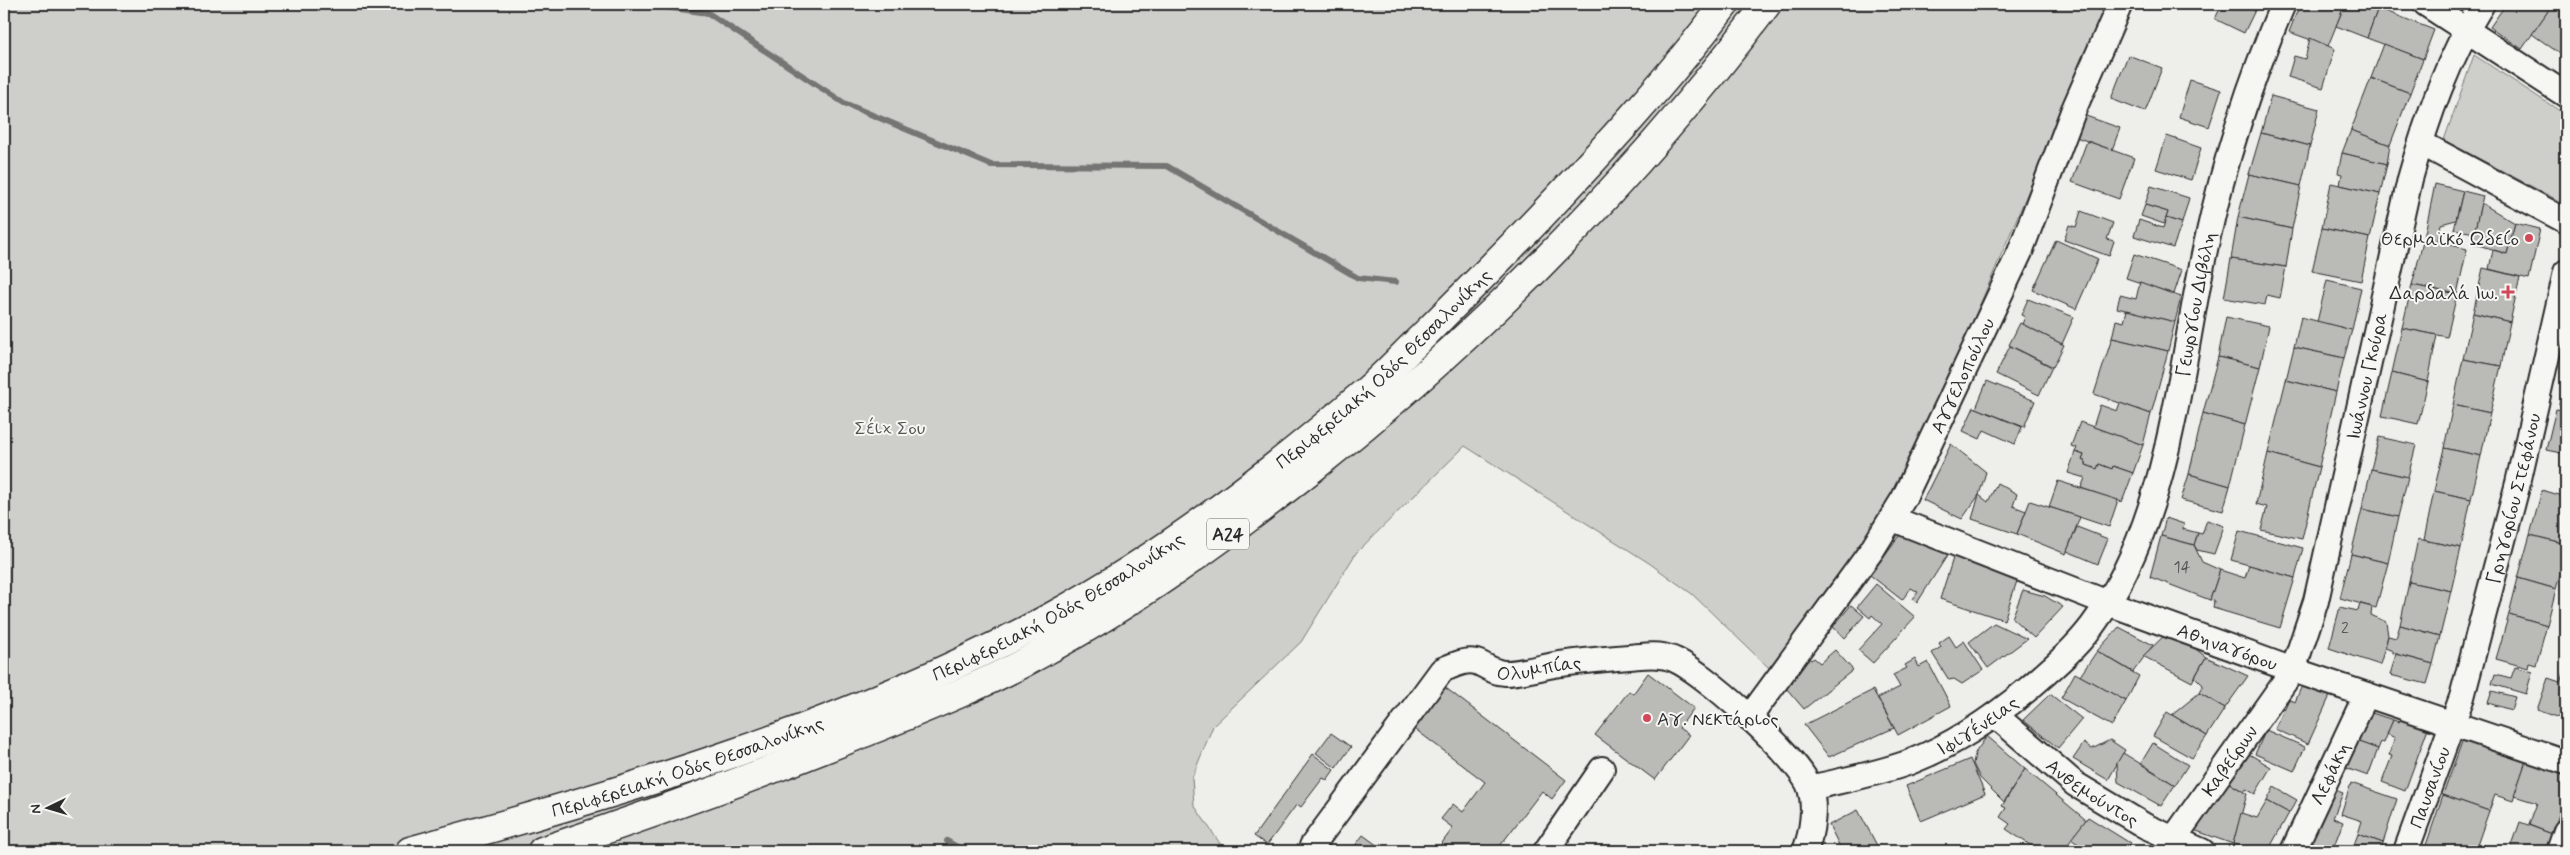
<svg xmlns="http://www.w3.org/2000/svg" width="2570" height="855" font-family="Mynerve,sans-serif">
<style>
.green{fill:#cececa;stroke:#7c7c7a}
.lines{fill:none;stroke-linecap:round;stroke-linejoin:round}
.stream{stroke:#757573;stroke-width:6}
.building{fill:#babab7;stroke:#2b2b2b}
.minor-casing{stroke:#2b2b2b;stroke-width:28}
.trunk-casing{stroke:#2b2b2b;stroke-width:31}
.minor{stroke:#f6f6f2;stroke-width:24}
.trunk{stroke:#f6f6f2;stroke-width:28}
.poi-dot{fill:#d1495b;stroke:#f6f6f2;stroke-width:2}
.labels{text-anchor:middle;stroke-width:4;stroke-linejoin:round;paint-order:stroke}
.number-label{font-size:16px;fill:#4f4f4e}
.shield{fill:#f6f6f2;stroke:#686867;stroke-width:1}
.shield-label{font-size:18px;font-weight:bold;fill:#2b2b2b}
.poi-label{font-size:19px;fill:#2b2b2b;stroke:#f6f6f2;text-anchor:end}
.street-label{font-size:19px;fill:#2b2b2b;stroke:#f6f6f2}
.park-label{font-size:19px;fill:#545453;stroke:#f6f6f2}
</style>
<rect width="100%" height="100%" fill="#eeeeea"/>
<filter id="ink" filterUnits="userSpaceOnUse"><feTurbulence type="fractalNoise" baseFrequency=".02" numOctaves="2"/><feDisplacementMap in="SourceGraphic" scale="10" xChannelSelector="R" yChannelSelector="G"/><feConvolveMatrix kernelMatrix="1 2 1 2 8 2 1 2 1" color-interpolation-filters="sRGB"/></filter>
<g filter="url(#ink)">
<g class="green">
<polygon points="4,4 2108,4 1930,422 1891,503 1875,528 1829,586 1770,669 1692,594 1649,563 1465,446 1356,553 1301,642 1213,726 1192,778 1194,805 1225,851 4,851"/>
<polygon points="2474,55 2566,115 2566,196 2563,203 2444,140"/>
</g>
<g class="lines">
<g class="stream">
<polyline points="644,4 708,13 844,103 991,165 1167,166 1358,278 1396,282"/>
<polyline points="947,841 964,851"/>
</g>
</g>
<g class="building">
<polygon points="2222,4 2258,4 2244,33 2215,19"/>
<polygon points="2300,4 2345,4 2328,46 2289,32"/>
<polygon points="2345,4 2369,4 2378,8 2367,38 2336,26"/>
<polygon points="2506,4 2511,6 2512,4 2553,4 2522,49 2490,27"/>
<polygon points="2553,4 2566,12 2566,58 2532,34"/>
<polygon points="2378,8 2434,30 2423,59 2367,38"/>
<polygon points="2310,38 2335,49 2323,88 2288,77 2294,56 2305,59"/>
<polygon points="2384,44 2423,59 2410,93 2371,78"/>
<polygon points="2128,55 2162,68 2145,112 2111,99"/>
<polygon points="2371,78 2410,93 2390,145 2351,130"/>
<polygon points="2190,80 2221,90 2209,127 2179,117"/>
<polygon points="2271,96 2319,109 2310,146 2261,133"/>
<polygon points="2083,115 2120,128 2112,150 2076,137"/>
<polygon points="2351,130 2390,145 2387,164 2342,153"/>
<polygon points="2261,133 2310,146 2301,186 2249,174"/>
<polygon points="2167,136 2201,148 2191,180 2156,169"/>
<polygon points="2087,141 2134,158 2119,199 2072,182"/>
<polygon points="2342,153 2387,164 2380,194 2340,185 2342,174 2338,173"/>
<polygon points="2249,174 2301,186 2292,229 2238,217"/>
<polygon points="2331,183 2380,194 2370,238 2322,228"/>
<polygon points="2435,184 2463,191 2456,220 2441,224 2438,241 2424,238"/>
<polygon points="2151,186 2189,198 2182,223 2166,218 2168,212 2145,205"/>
<polygon points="2463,191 2483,196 2474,233 2454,229"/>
<polygon points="2481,203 2515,223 2507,254 2472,243"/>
<polygon points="2145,205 2168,212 2164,224 2141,216"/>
<polygon points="2081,211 2113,223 2107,239 2114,241 2109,256 2064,240 2069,225 2076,227"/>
<polygon points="2238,217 2292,229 2286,267 2231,259"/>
<polygon points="2166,218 2182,223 2173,248 2134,236 2139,220 2163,228"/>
<polygon points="2515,223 2540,229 2529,279 2489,269 2493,250 2507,254"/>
<polygon points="2322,228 2370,238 2361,281 2312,271"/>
<polygon points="2424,238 2467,249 2457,294 2412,285"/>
<polygon points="2056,240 2098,259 2076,309 2033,290"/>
<polygon points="2134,254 2182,270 2174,294 2126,278"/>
<polygon points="2231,259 2286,267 2280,298 2267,295 2265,305 2224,298"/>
<polygon points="2483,268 2520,277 2510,322 2473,313"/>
<polygon points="2327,280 2361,288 2352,330 2317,322"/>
<polygon points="2140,282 2181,297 2175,322 2117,308 2120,295 2136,299"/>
<polygon points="2412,285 2457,294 2447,337 2402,328"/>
<polygon points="2028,299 2074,317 2062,344 2022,324 2025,317 2021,315"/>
<polygon points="2127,310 2175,322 2168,351 2112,338 2116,320 2124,322"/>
<polygon points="2473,313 2510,322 2501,366 2463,359"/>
<polygon points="2226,317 2269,326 2260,367 2218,357"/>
<polygon points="2301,317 2352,330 2344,358 2294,347"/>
<polygon points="2020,323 2064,345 2053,367 2009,345"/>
<polygon points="2402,328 2437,335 2428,382 2392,373"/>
<polygon points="2112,338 2168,351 2151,414 2094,394"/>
<polygon points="2010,346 2052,367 2039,395 1996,374"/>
<polygon points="2294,347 2344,358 2336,392 2286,380"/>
<polygon points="2218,357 2260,367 2245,425 2203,413"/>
<polygon points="2463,359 2501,366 2490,413 2453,405"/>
<polygon points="2566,372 2566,411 2562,410 2563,405 2559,405"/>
<polygon points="2392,373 2428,382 2418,424 2382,416"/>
<polygon points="2286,380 2336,392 2319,467 2268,453"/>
<polygon points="1987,381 2035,401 2024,427 1976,408"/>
<polygon points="2120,403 2151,414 2143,445 2093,427 2100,405 2117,411"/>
<polygon points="2453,405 2490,413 2481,456 2444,448"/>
<polygon points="1974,407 2022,427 2015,444 1984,430 1980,439 1963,431"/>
<polygon points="2556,409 2566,411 2566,454 2546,450"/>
<polygon points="2203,413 2245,425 2230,486 2189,474"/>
<polygon points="2080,422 2143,445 2133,473 2113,466 2112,469 2099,464 2097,469 2086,465 2086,462 2082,460 2084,455 2075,452 2077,448 2071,446"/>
<polygon points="2379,437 2416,445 2408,477 2371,469"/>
<polygon points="1951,444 1986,472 1979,495 1962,519 1923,500"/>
<polygon points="2444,448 2481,456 2471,499 2434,491"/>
<polygon points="2075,452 2084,455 2082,460 2086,462 2086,465 2097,469 2099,464 2112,469 2113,466 2133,473 2122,502 2081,488 2085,478 2068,473"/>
<polygon points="2268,453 2319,467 2302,539 2261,530 2267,507 2256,504"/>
<polygon points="2371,469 2408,477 2398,517 2362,509"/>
<polygon points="2189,474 2230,486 2223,511 2181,500"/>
<polygon points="2058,481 2118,500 2109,527 2049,507"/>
<polygon points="1997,483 2017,494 2013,506 2026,511 2017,534 1972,519 1979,495 1988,502"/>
<polygon points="2542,490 2566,497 2566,544 2530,535"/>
<polygon points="2434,491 2471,499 2461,548 2424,540"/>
<polygon points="2030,501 2080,517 2066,554 2017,534"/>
<polygon points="2362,509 2398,517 2388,563 2351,554"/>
<polygon points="2166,518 2184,524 2183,529 2198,533 2194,545 2161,536"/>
<polygon points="2207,520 2224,526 2214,554 2197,550 2194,545 2198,533 2202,534"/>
<polygon points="2077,527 2108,539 2098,564 2067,551"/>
<polygon points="1904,529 1952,548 1917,603 1913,599 1918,592 1911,588 1902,600 1870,575"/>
<polygon points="2239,531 2303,548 2295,578 2231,560"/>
<polygon points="2530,535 2566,544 2566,553 2556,589 2518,578"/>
<polygon points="2161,536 2194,545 2202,562 2220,570 2210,600 2150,577"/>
<polygon points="2418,539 2461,548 2451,591 2409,582"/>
<polygon points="2351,554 2388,563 2376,608 2340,598"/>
<polygon points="1954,555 2019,575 2004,620 1940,599"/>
<polygon points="2249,565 2295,578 2280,628 2213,608 2214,601 2210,600 2220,570 2245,578"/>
<polygon points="2518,578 2556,589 2547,625 2509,614"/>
<polygon points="2409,582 2451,591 2440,636 2400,625"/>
<polygon points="1876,584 1915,617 1873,663 1858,650 1882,624 1872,615 1870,618 1857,607"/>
<polygon points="2023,590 2045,596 2063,607 2034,638 2012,618"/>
<polygon points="2360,604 2372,607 2371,615 2386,622 2388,636 2380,665 2329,648 2340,607 2358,611"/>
<polygon points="1851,605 1864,616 1845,638 1833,627"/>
<polygon points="2509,614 2547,625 2536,665 2529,663 2528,668 2496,659"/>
<polygon points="1994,623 2027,639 1988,668 1969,642"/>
<polygon points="2400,625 2440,636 2433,664 2393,653 2393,651 2385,648 2388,636 2396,638"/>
<polygon points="2119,627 2153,645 2133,672 2097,651"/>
<polygon points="2166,634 2179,636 2206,657 2192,682 2143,656"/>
<polygon points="1949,636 1956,647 1964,641 1983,670 1962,684 1954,679 1949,680 1932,653 1941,647 1939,643"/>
<polygon points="1835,650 1853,670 1804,709 1786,688 1793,682 1791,680 1797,674 1795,672 1807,657 1811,660 1814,658 1820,663"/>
<polygon points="2097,651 2139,676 2126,701 2080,676"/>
<polygon points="2396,654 2433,664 2427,684 2390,675"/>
<polygon points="2206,657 2248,676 2225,708 2199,693 2203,685 2195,677"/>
<polygon points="1915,659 1919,667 1928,662 1951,706 1898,735 1878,698 1900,687 1893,675 1907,668 1905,665"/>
<polygon points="2515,667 2532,672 2526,694 2492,684 2495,674 2511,678"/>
<polygon points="2564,671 2566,671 2566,720 2537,710 2548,678 2560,682"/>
<polygon points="1648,673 1694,708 1679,728 1689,735 1655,780 1595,735 1629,691 1633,694"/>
<polygon points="2075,673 2126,701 2112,726 2061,698"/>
<polygon points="2306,676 2334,687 2308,744 2275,729 2289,699 2295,702"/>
<polygon points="1438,682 1566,780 1552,799 1542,791 1496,851 1436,851 1453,828 1441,819 1453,804 1463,812 1485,782 1407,723"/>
<polygon points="1873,690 1894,728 1829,757 1804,725"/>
<polygon points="2492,691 2515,697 2511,710 2488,703"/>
<polygon points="2199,693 2225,708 2207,736 2172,715"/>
<polygon points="2050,694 2082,719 2058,748 2023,720"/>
<polygon points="2167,712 2207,736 2192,758 2153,736"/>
<polygon points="2369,712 2393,720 2384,743 2381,742 2378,749 2358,742"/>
<polygon points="2401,718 2428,728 2405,791 2382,782 2392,756 2389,755 2395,738 2387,734 2393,720 2399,722"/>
<polygon points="2266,730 2305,747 2294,771 2255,754"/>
<polygon points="1331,733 1351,747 1336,768 1316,753"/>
<polygon points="1987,736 2025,769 2004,802 1980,778 1973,764 1975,753"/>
<polygon points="2464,736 2527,758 2513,801 2495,795 2489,811 2443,795"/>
<polygon points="2110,740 2125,750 2108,780 2073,759 2084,743 2092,749"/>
<polygon points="2353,740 2378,749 2368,776 2343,767"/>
<polygon points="2153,743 2188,765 2175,785 2141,763"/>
<polygon points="2244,751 2271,767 2255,794 2246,789 2244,792 2226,781"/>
<polygon points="2123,753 2175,785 2161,806 2118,782 2117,763"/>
<polygon points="1313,754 1334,770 1327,780 1323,778 1301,807 1297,804 1267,845 1254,836"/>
<polygon points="2527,758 2566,773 2566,795 2552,834 2529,825 2537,803 2514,796"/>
<polygon points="1970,759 1985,794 1921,821 1906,786"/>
<polygon points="2025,769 2086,820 2063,851 2039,851 2006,829 2010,824 2000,817 2006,808 2002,806"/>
<polygon points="2226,781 2247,794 2233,844 2191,829"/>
<polygon points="2351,783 2397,799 2383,843 2358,834 2362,821 2341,814"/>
<polygon points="2274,787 2297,800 2289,813 2267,801"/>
<polygon points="2327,787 2343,793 2333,818 2343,822 2332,851 2321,851 2304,845"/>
<polygon points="2443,795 2489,811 2475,851 2424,851"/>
<polygon points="2267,801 2289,813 2268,851 2255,851 2233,844 2241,813 2257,818"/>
<polygon points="1858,810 1880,851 1842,851 1829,825"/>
<polygon points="2088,817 2130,843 2124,851 2088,851 2071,839"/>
<polygon points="2520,822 2552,834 2545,851 2510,851"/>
<polygon points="2358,834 2383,843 2380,851 2339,851 2340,846 2352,850"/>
<polygon points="1363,835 1385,851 1351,851"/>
</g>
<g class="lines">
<g class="minor-casing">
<g id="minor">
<polyline points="2426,4 2566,95"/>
<polyline points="2421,143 2566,221"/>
<path id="s1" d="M1893,519L2108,603L2293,670L2566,762"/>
<path id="s2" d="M1995,715L2075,784L2145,826L2202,851"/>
<path id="s3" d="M1749,718L1872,550L1904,498L2020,252L2074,109L2120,4"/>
<path id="s4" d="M1810,788C1843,780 1878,774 1910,762C1954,745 1992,719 2028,689C2051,669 2073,651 2092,626C2170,522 2179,369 2206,245C2224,163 2250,81 2283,4"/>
<path id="s5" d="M1311,851L1312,846L1442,670C1454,665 1468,657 1481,664C1489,668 1496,673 1505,673C1522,673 1538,668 1554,665C1579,661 1604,659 1629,657C1642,656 1657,653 1670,658C1699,666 1800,759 1810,788C1816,807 1812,833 1805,851"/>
<polyline points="1546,851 1602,769"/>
<path id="s6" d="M2165,851L2293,670L2316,601L2410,179C2427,118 2448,58 2482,4"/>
<path id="s7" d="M2293,851L2366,695"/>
<path id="s8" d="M2406,851L2462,697L2518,483L2566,272"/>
<polyline points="2559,851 2566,831"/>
</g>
</g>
<g class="trunk-casing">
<g id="trunk">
<path id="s9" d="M410,851C628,791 851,725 1051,617C1164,555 1267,476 1364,393C1385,375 1403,355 1422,337C1462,297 1502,257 1541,216C1605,148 1669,79 1725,4"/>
<path d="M542,851C650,815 758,776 864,733C923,709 982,686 1038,655C1135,603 1223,539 1309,471C1481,335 1635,179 1767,4"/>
</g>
</g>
<use href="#minor" class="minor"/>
<use href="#trunk" class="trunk"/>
</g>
</g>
<g class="poi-dot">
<circle cx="2529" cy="238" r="5"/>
<path d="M2505.5 284.5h5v5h5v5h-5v5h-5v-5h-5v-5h5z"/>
<circle cx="1647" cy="718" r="5"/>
</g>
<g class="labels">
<g class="number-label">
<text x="2182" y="572">14</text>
<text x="2345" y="633">2</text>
</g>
<rect class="shield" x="1207" y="518.5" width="42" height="31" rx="4"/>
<g class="shield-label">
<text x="1228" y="540">Α24</text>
</g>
<g class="poi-label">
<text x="2519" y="245">Θερμαϊκό Ωδείο</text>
<text x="2498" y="299">Δαρδαλά Ιω.</text>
<text x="1657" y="725" text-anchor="start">Αγ. Νεκτάριος</text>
</g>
<g class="street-label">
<text dy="7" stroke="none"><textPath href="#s4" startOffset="674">Γεωργίου Διβόλη</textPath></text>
<text dy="7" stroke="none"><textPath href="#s9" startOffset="1100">Περιφερειακή Οδός Θεσσαλονίκης</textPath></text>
<text dy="7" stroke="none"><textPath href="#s3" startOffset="405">Αγγελοπούλου</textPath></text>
<text dy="7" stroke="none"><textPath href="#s6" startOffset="525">Ιωάννου Γκούρα</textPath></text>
<text dy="7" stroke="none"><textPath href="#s8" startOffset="369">Γρηγορίου Στεφάνου</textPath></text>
<text dy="7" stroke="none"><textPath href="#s9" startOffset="695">Περιφερειακή Οδός Θεσσαλονίκης</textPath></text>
<text dy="7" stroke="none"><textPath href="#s1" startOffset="358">Αθηναγόρου</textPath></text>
<text dy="7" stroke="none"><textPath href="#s5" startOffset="325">Ολυμπίας</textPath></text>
<text dy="7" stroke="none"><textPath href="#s4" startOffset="180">Ιφιγένειας</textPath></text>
<text dy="7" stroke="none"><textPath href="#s6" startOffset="111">Καβείρων</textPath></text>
<text dy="7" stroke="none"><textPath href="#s9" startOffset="290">Περιφερειακή Οδός Θεσσαλονίκης</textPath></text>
<text dy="7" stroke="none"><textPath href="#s7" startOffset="86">Λεφάκη</textPath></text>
<text dy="7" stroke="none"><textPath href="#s8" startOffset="68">Παυσανίου</textPath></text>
<text dy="7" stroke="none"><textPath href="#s2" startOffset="125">Ανθεμούντος</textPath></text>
</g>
<g class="park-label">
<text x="890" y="434">Σέιχ Σου</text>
</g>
</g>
<rect width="2570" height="855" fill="none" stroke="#f6f6f2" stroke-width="20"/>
<rect x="10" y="10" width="2550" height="835" fill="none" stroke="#2b2b2b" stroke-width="2" filter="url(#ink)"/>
<g transform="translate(48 808) rotate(265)" stroke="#f6f6f2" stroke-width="4" paint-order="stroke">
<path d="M0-4L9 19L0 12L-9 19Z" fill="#2b2b2b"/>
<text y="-8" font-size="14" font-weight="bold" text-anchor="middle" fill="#2b2b2b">N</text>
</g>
</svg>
